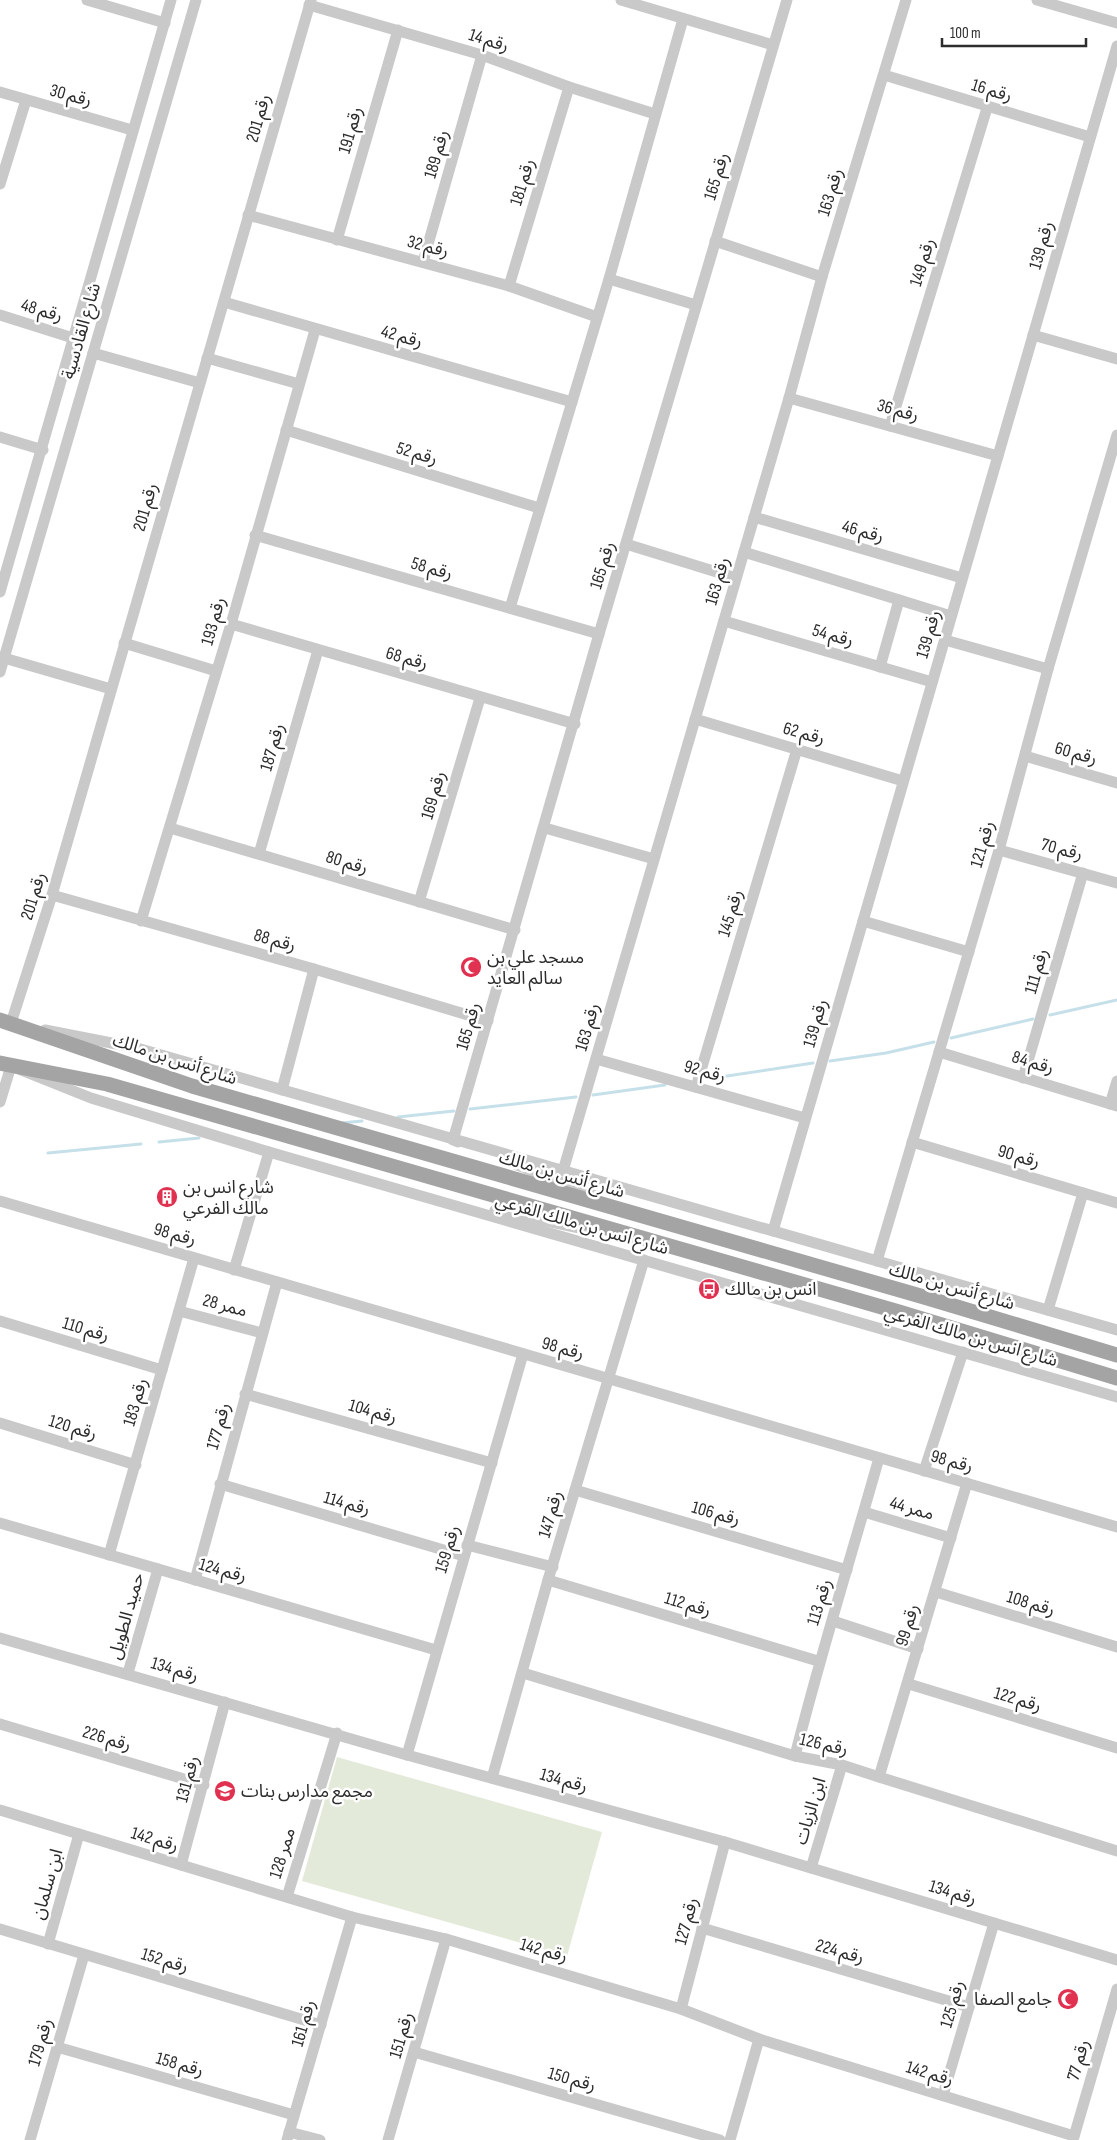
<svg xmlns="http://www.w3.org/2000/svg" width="1117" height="2140" font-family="'Sofia Sans Condensed','Noto Sans Arabic',sans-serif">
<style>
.green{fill:#e4eada}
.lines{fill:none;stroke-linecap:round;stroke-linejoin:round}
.stream{stroke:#c6e0ea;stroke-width:3}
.minor{stroke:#c9c9c9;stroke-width:11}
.major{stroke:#a4a4a4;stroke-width:15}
.labels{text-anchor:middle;stroke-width:5;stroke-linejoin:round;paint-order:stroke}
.street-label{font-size:18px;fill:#2c2c2c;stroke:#fff}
.poi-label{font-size:18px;fill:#2c2c2c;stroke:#fff;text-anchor:start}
</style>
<rect width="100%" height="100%" fill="#fff"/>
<polygon class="green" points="337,1757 602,1832 567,1956 302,1881"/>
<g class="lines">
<g class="stream">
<polyline points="1050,1015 1117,1000"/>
<polyline points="951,1038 1033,1019"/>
<polyline points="830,1061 886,1053 934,1042"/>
<polyline points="707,1079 813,1063"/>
<polyline points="593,1095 665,1085"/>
<polyline points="470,1109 576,1097"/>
<polyline points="398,1117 454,1111"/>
<polyline points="342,1123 362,1121"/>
<polyline points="159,1142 199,1138"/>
<polyline points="48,1153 141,1144"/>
</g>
<g class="minor">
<polyline points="87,0 165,23"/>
<polyline points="621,0 773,45"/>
<polyline points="1037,0 1117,23"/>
<polyline points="309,5 482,55 569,87 655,114"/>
<polyline points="884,75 1090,137"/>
<polyline points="0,92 132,130"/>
<polyline points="0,184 26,100"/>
<polyline points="248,215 509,286 597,317"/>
<polyline points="337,240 398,30"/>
<polyline points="715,241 822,277"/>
<polyline points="423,262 482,55"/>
<polyline points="609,279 696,305"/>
<polyline points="509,286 569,87"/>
<polyline points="224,302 572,402"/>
<polyline points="0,315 73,338"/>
<polyline points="1033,335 1117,359"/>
<polyline points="93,353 200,383"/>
<polyline points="207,358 299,384"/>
<polyline points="789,398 998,456"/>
<polyline points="890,426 987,108"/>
<polyline points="286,430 539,508"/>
<polyline points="0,437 43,450"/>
<polyline points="754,517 962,578"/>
<polyline points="255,535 599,634"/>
<polyline points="626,544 736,578"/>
<polyline points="744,552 951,616"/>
<polyline points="0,592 171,0"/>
<polyline points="510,608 609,279 683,19"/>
<polyline points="724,621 932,682"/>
<polyline points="231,624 575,724"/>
<polyline points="945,640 1048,669"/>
<polyline points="124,643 216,671"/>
<polyline points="4,658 111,689"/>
<polyline points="880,667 899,600"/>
<polyline points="0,672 196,0"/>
<polyline points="695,719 903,781"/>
<polyline points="1025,756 1117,783"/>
<polyline points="170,828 515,930"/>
<polyline points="545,828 654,859"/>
<polyline points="999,850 1117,883"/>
<polyline points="259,854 318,650"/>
<polyline points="52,895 314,969 488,1021"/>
<polyline points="419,902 480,698"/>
<polyline points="141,921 231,624 315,330"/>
<polyline points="863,921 969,952"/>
<polyline points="20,1025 11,1023 52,895 311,0"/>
<polyline points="45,1030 137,1048 1117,1330"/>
<polyline points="939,1052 1117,1106"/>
<polyline points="596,1059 805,1118"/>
<polyline points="1023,1078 1083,873"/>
<polyline points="696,1087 797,749"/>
<polyline points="282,1090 314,969"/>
<polyline points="0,1102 11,1066 91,1098 269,1152 1117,1397"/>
<polyline points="1110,1104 1117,1081"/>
<polyline points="458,1142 453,1140 599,634 787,0"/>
<polyline points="912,1142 1117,1203"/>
<polyline points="517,1165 596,1196"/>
<polyline points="563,1171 789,398 822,277 906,0"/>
<polyline points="0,1201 1117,1527"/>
<polyline points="495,1210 589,1230"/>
<polyline points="773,1231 1117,46"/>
<polyline points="877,1261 999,850 1048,669 1117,435"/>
<polyline points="234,1270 269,1152"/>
<polyline points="1048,1310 1083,1193"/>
<polyline points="179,1311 262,1333"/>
<polyline points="0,1321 162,1370"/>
<polyline points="245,1394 492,1463"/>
<polyline points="0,1423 136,1465"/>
<polyline points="924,1471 963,1352"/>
<polyline points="220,1484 464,1556"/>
<polyline points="575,1490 847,1570"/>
<polyline points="864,1512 951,1538"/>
<polyline points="0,1523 436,1650"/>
<polyline points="467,1545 553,1567"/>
<polyline points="109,1555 194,1258"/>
<polyline points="195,1580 277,1282"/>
<polyline points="548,1580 818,1661"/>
<polyline points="936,1592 1117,1647"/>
<polyline points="833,1621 918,1649"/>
<polyline points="0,1638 407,1755 725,1842 1117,1960"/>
<polyline points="128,1673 158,1569"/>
<polyline points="523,1673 795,1756 842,1765 879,1777 1117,1851"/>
<polyline points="909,1684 1117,1748"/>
<polyline points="0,1724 204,1785"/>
<polyline points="407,1755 523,1354"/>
<path d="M795,1756C820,1656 851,1557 879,1458"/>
<polyline points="879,1777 967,1483"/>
<polyline points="492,1778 548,1580 644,1260"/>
<polyline points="0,1810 352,1917 446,1939 681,2009 759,2039 1074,2136"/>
<polyline points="181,1865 225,1702"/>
<polyline points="811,1868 842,1765"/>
<polyline points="287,1897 337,1733"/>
<polyline points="702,1928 969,2007"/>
<polyline points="0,1929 321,2025"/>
<polyline points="48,1944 79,1834"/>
<polyline points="681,2009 725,1842"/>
<polyline points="57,2047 294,2115"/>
<polyline points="414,2052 720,2140"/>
<polyline points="943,2095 994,1923"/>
<polyline points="289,2132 320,2140"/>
<polyline points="30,2140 84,1955"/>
<polyline points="287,2140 352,1917"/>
<polyline points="388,2140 446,1939"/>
<polyline points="730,2140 759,2039"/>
<polyline points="1073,2140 1117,1989"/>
</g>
<g class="major">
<polyline points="0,1020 192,1086 924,1297 1117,1355"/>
<polyline points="0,1063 107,1084 899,1312 1117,1378"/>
</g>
</g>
<defs>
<g id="mosque-disc" transform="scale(1.125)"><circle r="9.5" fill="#e13150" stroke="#fff"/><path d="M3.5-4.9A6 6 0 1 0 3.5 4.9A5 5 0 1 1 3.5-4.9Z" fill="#fff"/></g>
<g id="building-disc" transform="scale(1.125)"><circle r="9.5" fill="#e13150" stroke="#fff"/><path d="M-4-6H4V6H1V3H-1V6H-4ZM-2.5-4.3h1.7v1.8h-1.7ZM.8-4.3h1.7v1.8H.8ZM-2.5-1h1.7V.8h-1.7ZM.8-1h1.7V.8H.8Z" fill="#fff"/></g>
<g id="bus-disc" transform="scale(1.125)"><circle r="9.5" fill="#e13150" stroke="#fff"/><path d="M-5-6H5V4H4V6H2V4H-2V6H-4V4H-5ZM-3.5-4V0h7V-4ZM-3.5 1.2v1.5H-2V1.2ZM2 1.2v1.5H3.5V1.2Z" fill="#fff"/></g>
<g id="school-disc" transform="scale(1.125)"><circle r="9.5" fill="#e13150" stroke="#fff"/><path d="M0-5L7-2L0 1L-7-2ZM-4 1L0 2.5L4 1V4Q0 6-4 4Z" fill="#fff"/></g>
</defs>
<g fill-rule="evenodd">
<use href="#mosque-disc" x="471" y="967"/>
<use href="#building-disc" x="167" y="1197"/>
<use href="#bus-disc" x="709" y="1289"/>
<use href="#school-disc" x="225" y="1791"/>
<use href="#mosque-disc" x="1068" y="1999"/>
</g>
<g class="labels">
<g class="street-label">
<text transform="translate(489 40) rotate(18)" y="6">رقم 14</text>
<text transform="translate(992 90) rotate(17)" y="6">رقم 16</text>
<text transform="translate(71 95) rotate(16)" y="6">رقم 30</text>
<text transform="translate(258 118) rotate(-74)" y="6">رقم 201</text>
<text transform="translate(350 130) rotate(-74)" y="6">رقم 191</text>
<text transform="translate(436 154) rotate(-74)" y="6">رقم 189</text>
<text transform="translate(716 176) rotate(-73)" y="6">رقم 165</text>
<text transform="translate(522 182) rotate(-73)" y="6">رقم 181</text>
<text transform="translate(830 192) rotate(-73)" y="6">رقم 163</text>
<text transform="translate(1041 245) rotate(-74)" y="6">رقم 139</text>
<text transform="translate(428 246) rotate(15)" y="6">رقم 32</text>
<text transform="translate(922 262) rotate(-73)" y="6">رقم 149</text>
<text transform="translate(42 310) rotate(17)" y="6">رقم 48</text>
<text transform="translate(81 331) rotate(-74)" y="6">شارع القادسية</text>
<text transform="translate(402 336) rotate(16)" y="6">رقم 42</text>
<text transform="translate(898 410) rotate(16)" y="6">رقم 36</text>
<text transform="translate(417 453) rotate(17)" y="6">رقم 52</text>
<text transform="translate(145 507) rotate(-74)" y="6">رقم 201</text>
<text transform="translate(863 531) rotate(16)" y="6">رقم 46</text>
<text transform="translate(602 565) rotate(-73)" y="6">رقم 165</text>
<text transform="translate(432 568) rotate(16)" y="6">رقم 58</text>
<text transform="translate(717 581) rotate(-74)" y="6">رقم 163</text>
<text transform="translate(213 621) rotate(-74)" y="6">رقم 193</text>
<text transform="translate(928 634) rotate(-74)" y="6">رقم 139</text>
<text transform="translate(833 635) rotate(16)" y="6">رقم 54</text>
<text transform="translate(407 658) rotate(16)" y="6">رقم 68</text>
<text transform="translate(804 733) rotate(16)" y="6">رقم 62</text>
<text transform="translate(272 747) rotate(-74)" y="6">رقم 187</text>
<text transform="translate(1076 753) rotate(16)" y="6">رقم 60</text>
<text transform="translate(433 795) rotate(-74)" y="6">رقم 169</text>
<text transform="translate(982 844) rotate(-74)" y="6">رقم 121</text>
<text transform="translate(1062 849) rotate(15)" y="6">رقم 70</text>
<text transform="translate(347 862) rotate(17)" y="6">رقم 80</text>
<text transform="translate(33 896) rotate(-73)" y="6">رقم 201</text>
<text transform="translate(730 913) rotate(-73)" y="6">رقم 145</text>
<text transform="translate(275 940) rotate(16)" y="6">رقم 88</text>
<text transform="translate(1036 971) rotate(-74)" y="6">رقم 111</text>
<text transform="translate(815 1023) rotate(-74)" y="6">رقم 139</text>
<text transform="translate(468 1026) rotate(-74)" y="6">رقم 165</text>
<text transform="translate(587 1027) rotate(-74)" y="6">رقم 163</text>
<text transform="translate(175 1059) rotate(18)" y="6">شارع أنس بن مالك</text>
<text transform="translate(1033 1062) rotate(17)" y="6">رقم 84</text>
<text transform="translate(705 1071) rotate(16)" y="6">رقم 92</text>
<text transform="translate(1019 1156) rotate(17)" y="6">رقم 90</text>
<text transform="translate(562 1174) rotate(16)" y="6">شارع أنس بن مالك</text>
<text transform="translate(582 1224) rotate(16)" y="6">شارع انس بن مالك الفرعي</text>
<text transform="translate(175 1234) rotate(16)" y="6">رقم 98</text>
<text transform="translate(952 1286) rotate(16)" y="6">شارع أنس بن مالك</text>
<text transform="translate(225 1305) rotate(15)" y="6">ممر 28</text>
<text transform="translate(86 1329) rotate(17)" y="6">رقم 110</text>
<text transform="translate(971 1336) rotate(16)" y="6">شارع انس بن مالك الفرعي</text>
<text transform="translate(563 1348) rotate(16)" y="6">رقم 98</text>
<text transform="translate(135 1402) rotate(-74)" y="6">رقم 183</text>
<text transform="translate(373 1411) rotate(16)" y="6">رقم 104</text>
<text transform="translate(218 1426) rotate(-74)" y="6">رقم 177</text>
<text transform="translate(73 1427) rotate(17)" y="6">رقم 120</text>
<text transform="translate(952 1461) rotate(16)" y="6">رقم 98</text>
<text transform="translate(347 1503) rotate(16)" y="6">رقم 114</text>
<text transform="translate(912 1508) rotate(16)" y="6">ممر 44</text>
<text transform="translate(716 1513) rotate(16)" y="6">رقم 106</text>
<text transform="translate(550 1514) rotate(-74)" y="6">رقم 147</text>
<text transform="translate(447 1549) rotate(-73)" y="6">رقم 159</text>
<text transform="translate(223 1570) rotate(16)" y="6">رقم 124</text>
<text transform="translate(819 1602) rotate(-73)" y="6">رقم 113</text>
<text transform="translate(1031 1603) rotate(17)" y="6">رقم 108</text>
<text transform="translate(688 1604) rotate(17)" y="6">رقم 112</text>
<text transform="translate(126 1616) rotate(-74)" y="6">حميد الطويل</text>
<text transform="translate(907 1625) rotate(-73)" y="6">رقم 99</text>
<text transform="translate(175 1669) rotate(17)" y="6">رقم 134</text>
<text transform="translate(1018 1699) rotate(17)" y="6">رقم 122</text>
<text transform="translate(107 1738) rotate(17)" y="6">رقم 226</text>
<text transform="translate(824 1744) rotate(13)" y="6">رقم 126</text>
<text transform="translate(187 1779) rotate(-75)" y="6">رقم 131</text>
<text transform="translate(564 1780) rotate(16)" y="6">رقم 134</text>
<text transform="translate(810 1811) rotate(-73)" y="6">ابن الزيات</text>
<text transform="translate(155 1839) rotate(17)" y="6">رقم 142</text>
<text transform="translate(282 1853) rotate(-73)" y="6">ممر 128</text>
<text transform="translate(47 1884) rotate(-74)" y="6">ابن سلمان</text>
<text transform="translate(953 1892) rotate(17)" y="6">رقم 134</text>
<text transform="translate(686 1921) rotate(-75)" y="6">رقم 127</text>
<text transform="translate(544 1950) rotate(16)" y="6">رقم 142</text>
<text transform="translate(840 1951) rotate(16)" y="6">رقم 224</text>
<text transform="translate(165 1960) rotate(17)" y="6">رقم 152</text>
<text transform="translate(952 2004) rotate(-74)" y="6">رقم 125</text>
<text transform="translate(303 2023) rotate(-74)" y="6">رقم 161</text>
<text transform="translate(401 2035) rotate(-74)" y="6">رقم 151</text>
<text transform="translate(40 2042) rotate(-74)" y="6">رقم 179</text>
<text transform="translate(1078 2060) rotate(-74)" y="6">رقم 77</text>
<text transform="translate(180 2064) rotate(16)" y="6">رقم 158</text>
<text transform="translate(930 2073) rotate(17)" y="6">رقم 142</text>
<text transform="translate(572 2079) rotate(16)" y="6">رقم 150</text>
</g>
<g class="poi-label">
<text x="487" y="963">مسجد علي بن<tspan x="487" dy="21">سالم العايد</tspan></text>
<text x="183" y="1193">شارع انس بن<tspan x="183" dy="21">مالك الفرعي</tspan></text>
<text x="725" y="1295">انس بن مالك</text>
<text x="241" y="1797">مجمع مدارس بنات</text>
<text x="1052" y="2005" text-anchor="end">جامع الصفا</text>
</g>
</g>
<path d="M942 38v8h144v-8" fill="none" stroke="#2c2c2c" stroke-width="2.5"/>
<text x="950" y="38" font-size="15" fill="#2c2c2c" stroke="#ffffff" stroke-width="4" paint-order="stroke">100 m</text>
</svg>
